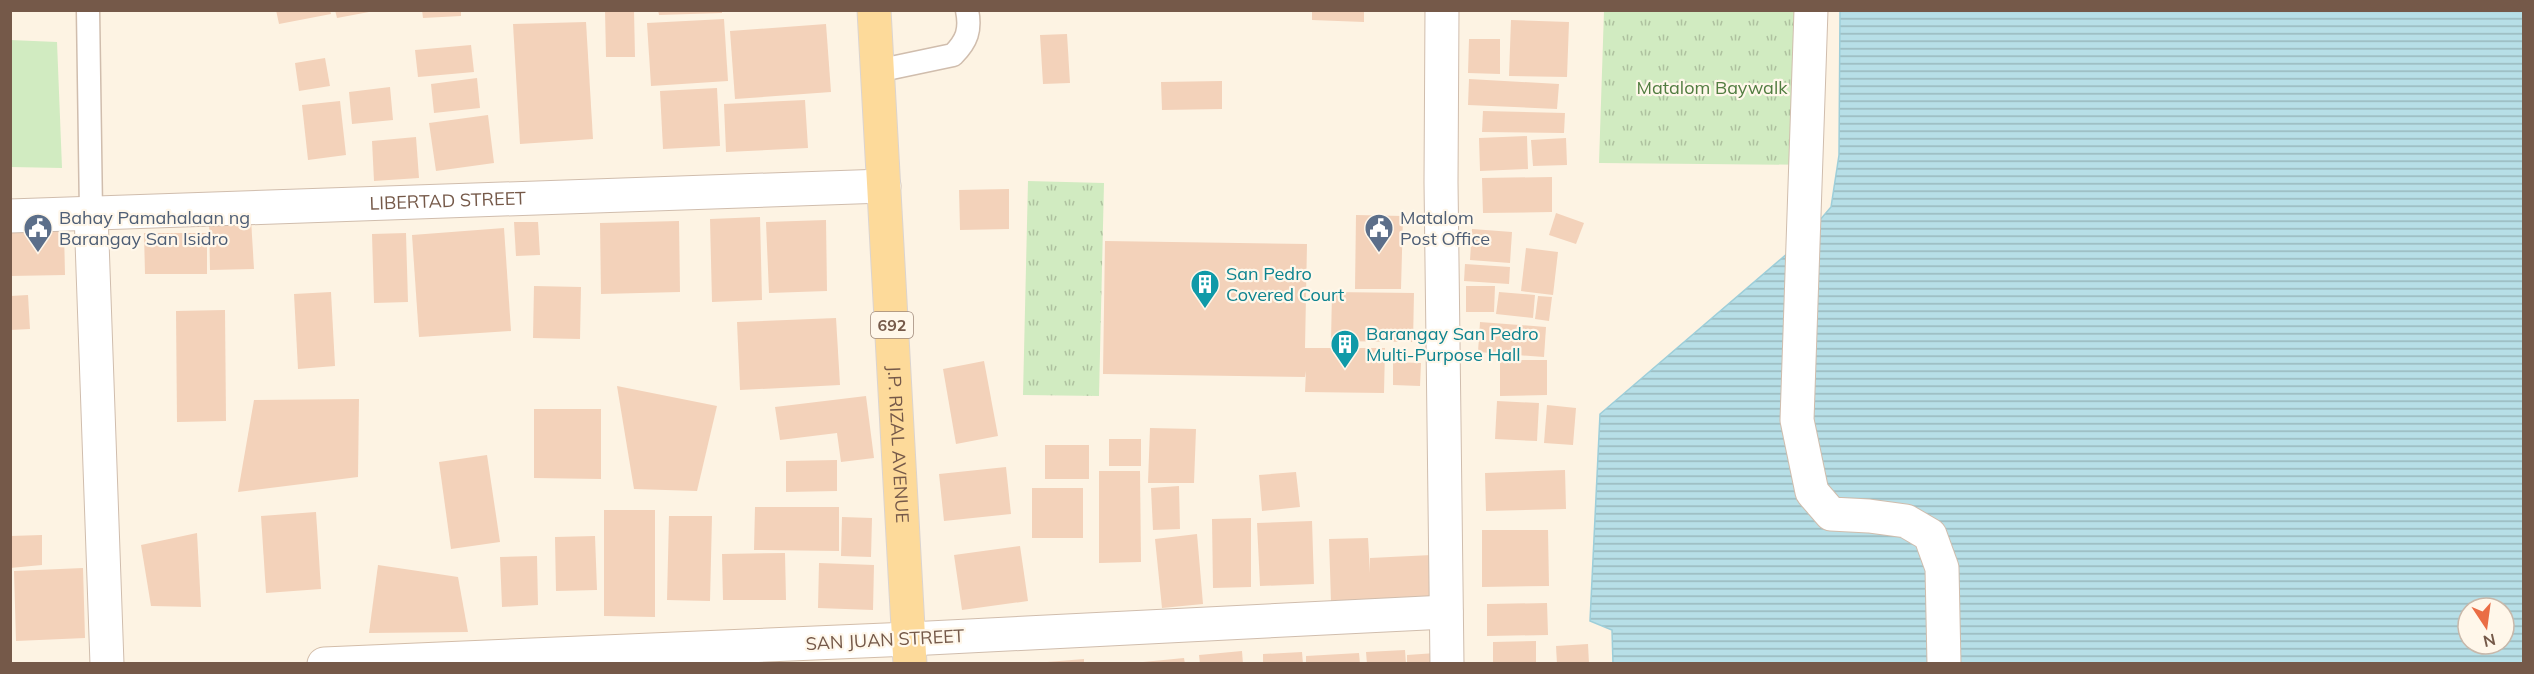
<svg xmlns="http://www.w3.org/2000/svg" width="2534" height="674" font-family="Mulish,sans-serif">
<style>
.grass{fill:#d1ebc1}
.park{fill:url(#park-tufts)}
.water{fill:url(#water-rules);stroke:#9dced9;stroke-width:1.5;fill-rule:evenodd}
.building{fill:#f3d2ba}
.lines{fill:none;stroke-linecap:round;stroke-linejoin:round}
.lane-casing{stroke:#d0bdad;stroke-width:25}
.street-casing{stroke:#d0bdad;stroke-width:35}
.secondary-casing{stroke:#d3bda9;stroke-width:35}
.primary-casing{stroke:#dbd4d0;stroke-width:35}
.lane{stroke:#fff;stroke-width:22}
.street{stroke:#fff;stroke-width:33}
.secondary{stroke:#fff;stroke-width:33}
.primary{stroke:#fdda9a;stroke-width:33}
.labels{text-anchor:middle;stroke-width:4.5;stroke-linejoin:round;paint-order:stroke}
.shield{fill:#fff7ea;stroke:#9e8879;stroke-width:1.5}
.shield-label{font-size:16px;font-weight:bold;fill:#755949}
.park-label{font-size:18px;fill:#517c40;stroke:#fff7ea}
.street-label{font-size:18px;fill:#755949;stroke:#fff7ea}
.service-label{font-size:18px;fill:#4e5e75;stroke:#fff7ea;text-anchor:start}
.culture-label{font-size:18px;fill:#0d838f;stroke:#fff7ea;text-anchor:start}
</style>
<defs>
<pattern id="park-tufts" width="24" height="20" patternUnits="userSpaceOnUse" patternTransform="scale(1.5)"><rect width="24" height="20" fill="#d1ebc1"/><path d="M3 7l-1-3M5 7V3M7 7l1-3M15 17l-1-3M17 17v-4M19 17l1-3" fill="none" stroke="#aec19f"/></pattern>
<pattern id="water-rules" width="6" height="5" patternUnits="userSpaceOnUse" patternTransform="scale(1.5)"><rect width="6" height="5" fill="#b7dfe7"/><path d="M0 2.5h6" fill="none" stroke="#99b8bd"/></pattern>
</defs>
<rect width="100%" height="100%" fill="#fdf3e3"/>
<polygon class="grass" points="10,40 57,42 62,168 11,167"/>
<g class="park">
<polygon points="1604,11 1825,11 1821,165 1599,163"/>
<polygon points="1028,181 1104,183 1099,396 1023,395"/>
</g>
<path class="water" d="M1840,11H2523V663L1613,664L1612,630L1590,621L1600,414L1802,241L1831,207L1839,155ZM2468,608H2504V644H2468Z"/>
<g class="building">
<polygon points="276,10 330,10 331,14 279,24"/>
<polygon points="335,10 369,10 369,12 337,18"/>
<polygon points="422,10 461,10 461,16 423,18"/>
<polygon points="605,10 634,10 635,57 606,57"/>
<polygon points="658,10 722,10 722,13 659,15"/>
<polygon points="1312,10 1364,10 1364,22 1312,20"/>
<polygon points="724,19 728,81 651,86 647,23"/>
<polygon points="1511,20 1569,22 1567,77 1509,76"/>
<polygon points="586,22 593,139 520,144 513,24"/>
<polygon points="826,24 831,92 735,99 730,31"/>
<polygon points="1067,34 1070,83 1043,84 1040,35"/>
<polygon points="1469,39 1500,39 1500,74 1468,73"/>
<polygon points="471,45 474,72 418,77 415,50"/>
<polygon points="325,58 330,86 299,91 295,63"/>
<polygon points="477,78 480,108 434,113 431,84"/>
<polygon points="1469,79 1559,84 1557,109 1468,105"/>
<polygon points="1222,81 1222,109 1162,110 1161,82"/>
<polygon points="390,87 393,120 352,124 349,92"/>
<polygon points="717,88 720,146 663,149 660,91"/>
<polygon points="805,100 808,148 726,152 724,104"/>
<polygon points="340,101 346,155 308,160 302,105"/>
<polygon points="1483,111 1565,113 1564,133 1482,132"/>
<polygon points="488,115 494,163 436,171 429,123"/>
<polygon points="1527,136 1528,169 1480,171 1479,138"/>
<polygon points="416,137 419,178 374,181 372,141"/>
<polygon points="1566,138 1567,165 1533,166 1531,140"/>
<polygon points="1552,177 1552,212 1483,213 1482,178"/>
<polygon points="1009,189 1009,229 960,230 959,190"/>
<polygon points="1556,213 1584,223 1576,244 1549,235"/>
<polygon points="1356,215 1403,216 1401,289 1355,289"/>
<polygon points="760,217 762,300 712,302 710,219"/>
<polygon points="251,219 254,269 210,270 209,221"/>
<polygon points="826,220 827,291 769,293 766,222"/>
<polygon points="679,221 680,292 601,294 600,223"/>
<polygon points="514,222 538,222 540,255 516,256"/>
<polygon points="504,228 511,331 419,337 412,235"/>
<polygon points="1472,229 1512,232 1510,263 1470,260"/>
<polygon points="64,230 65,275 10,276 10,231"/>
<polygon points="144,233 207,233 207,274 145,274"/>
<polygon points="406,233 408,302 374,303 372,234"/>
<polygon points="1105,241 1307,244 1305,348 1385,348 1384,393 1305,392 1306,371 1305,377 1103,374"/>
<polygon points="1526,248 1558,252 1553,295 1521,291"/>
<polygon points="1465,264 1510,267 1509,284 1464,281"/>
<polygon points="534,286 581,287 580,339 533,338"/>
<polygon points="1466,286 1495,286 1494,312 1466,312"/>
<polygon points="331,292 335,366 298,369 294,294"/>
<polygon points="1332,292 1414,293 1413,342 1331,341"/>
<polygon points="1499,292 1535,295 1533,318 1496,314"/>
<polygon points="28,295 30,329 10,330 10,296"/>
<polygon points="1538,296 1552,297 1549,321 1535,319"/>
<polygon points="225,310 226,421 177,422 176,311"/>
<polygon points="836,318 840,385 740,390 737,322"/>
<polygon points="1480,322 1546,327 1544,357 1478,352"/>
<polygon points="1500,360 1547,360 1547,395 1500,396"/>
<polygon points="984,361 998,436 956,444 943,369"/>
<polygon points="1393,362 1421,363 1420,386 1393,385"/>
<polygon points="617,386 717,406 697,491 634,489"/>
<polygon points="866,396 874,458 841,462 837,433 780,440 775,407"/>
<polygon points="359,399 358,477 238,492 254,400"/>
<polygon points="1497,401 1539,403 1537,441 1495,439"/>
<polygon points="1547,405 1576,408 1573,445 1544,443"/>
<polygon points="534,409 601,409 601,479 534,478"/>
<polygon points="1150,428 1196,429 1194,483 1148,483"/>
<rect x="1109" y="439" width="32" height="27"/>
<rect x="1045" y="445" width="44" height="34"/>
<polygon points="487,455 500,542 451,549 439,462"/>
<polygon points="837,460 837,491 786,492 786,461"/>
<polygon points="1006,467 1011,514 944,521 939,474"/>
<polygon points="1565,470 1566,509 1486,511 1485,473"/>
<polygon points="1099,471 1140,471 1141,562 1099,563"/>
<polygon points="1296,472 1300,507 1262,511 1259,475"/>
<polygon points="1179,486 1180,529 1153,530 1151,488"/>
<rect x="1032" y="488" width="51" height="50"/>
<polygon points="755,507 839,507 839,551 754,550"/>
<polygon points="604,510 655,510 655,617 604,616"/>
<polygon points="316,512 321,589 266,593 261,516"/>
<polygon points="669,516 712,516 710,601 667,600"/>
<polygon points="842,517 872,518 871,557 841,556"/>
<polygon points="1251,518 1251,587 1213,588 1212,519"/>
<polygon points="1312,521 1314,584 1260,586 1257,523"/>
<polygon points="1482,530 1548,530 1549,586 1482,587"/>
<polygon points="197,533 201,607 151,606 141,545"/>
<polygon points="1197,534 1203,604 1162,608 1155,539"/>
<polygon points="42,535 42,565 10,568 10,536"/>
<polygon points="595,536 597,590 556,591 555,537"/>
<polygon points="1368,538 1370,573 1370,558 1432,555 1433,597 1331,602 1329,539"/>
<polygon points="1020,546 1028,601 962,610 954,555"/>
<polygon points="785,553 786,600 723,600 722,554"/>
<polygon points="537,556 538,605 502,607 500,557"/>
<polygon points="819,563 874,565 873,610 818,608"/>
<polygon points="378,565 458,577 468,632 369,633"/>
<polygon points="83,568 85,638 16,641 14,571"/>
<polygon points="1547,603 1548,635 1487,636 1487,604"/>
<polygon points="1536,641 1536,664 1493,664 1493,642"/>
<polygon points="1588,644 1589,664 1557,664 1556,646"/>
<polygon points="1405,650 1406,664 1367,664 1366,652"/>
<polygon points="1242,651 1243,664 1200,664 1199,655"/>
<polygon points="1302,652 1303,664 1263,664 1263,654"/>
<polygon points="1359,653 1360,664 1306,664 1306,656"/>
<polygon points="1436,653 1437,664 1407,664 1407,655"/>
<polygon points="1184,658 1185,664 1143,664 1143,662"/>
<polygon points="1084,659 1084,664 1047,664 1047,662"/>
</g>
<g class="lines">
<g class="lane-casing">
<g id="lane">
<polyline points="88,10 91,213"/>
<path d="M877,71L953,55C967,41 971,30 967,10"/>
</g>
</g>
<g class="street-casing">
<g id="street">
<polyline points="1442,10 1441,182 1447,664"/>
<polyline points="1811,10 1797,420 1812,492 1831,514 1869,516 1906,521 1930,535 1942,568 1944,664"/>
<polyline points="91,213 107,664"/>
<path id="s1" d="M10,216L884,186"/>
<polyline points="909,639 1446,612"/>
</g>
</g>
<g class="secondary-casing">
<polyline id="secondary" points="324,664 909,639"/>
</g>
<g class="primary-casing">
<g id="primary">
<path id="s2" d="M874,10L910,664"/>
</g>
</g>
<use href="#lane" class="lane"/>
<use href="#street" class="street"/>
<use href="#secondary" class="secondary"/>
<use href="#primary" class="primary"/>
</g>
<defs>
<g id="civic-pin" transform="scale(1.5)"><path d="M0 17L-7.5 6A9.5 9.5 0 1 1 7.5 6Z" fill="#5c6f8a" stroke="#fff7ea"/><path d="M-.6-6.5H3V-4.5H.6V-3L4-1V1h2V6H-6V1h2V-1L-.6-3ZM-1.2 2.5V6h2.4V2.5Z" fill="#fff"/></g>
<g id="building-pin" transform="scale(1.5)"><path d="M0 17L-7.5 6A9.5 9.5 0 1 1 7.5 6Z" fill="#0f9aa8" stroke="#fff7ea"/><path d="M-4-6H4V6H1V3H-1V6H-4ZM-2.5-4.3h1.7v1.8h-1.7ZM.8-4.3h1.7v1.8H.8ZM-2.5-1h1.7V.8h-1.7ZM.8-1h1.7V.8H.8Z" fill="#fff"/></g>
</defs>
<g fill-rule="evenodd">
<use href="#civic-pin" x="38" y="228"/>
<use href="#civic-pin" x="1379" y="228"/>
<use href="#building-pin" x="1205" y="284"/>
<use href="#building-pin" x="1345" y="344"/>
</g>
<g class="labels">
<rect class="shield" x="871" y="312" width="42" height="26" rx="4.5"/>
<g class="shield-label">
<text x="892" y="331">692</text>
</g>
<g class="park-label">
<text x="1712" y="94">Matalom Baywalk</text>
</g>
<g class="street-label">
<text dy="6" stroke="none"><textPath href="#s1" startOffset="438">LIBERTAD STREET</textPath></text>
<text dy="6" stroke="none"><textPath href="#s2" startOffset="435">J.P. RIZAL AVENUE</textPath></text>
<text transform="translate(885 640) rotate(-3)" y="6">SAN JUAN STREET</text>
</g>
<g class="service-label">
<text x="59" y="224">Bahay Pamahalaan ng<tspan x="59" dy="21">Barangay San Isidro</tspan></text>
<text x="1400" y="224">Matalom<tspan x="1400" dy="21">Post Office</tspan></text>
</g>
<g class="culture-label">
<text x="1226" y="280">San Pedro<tspan x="1226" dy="21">Covered Court</tspan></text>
<text x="1366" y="340">Barangay San Pedro<tspan x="1366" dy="21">Multi-Purpose Hall</tspan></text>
</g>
</g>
<rect width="2534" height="674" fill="none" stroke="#755949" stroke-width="24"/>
<g transform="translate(2486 626) rotate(167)"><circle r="28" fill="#fff7ea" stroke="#c8b8aa" stroke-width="1.5"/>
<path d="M0-4.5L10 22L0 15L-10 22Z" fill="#ea6d45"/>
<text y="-9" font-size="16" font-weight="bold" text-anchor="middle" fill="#755949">N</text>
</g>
</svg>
